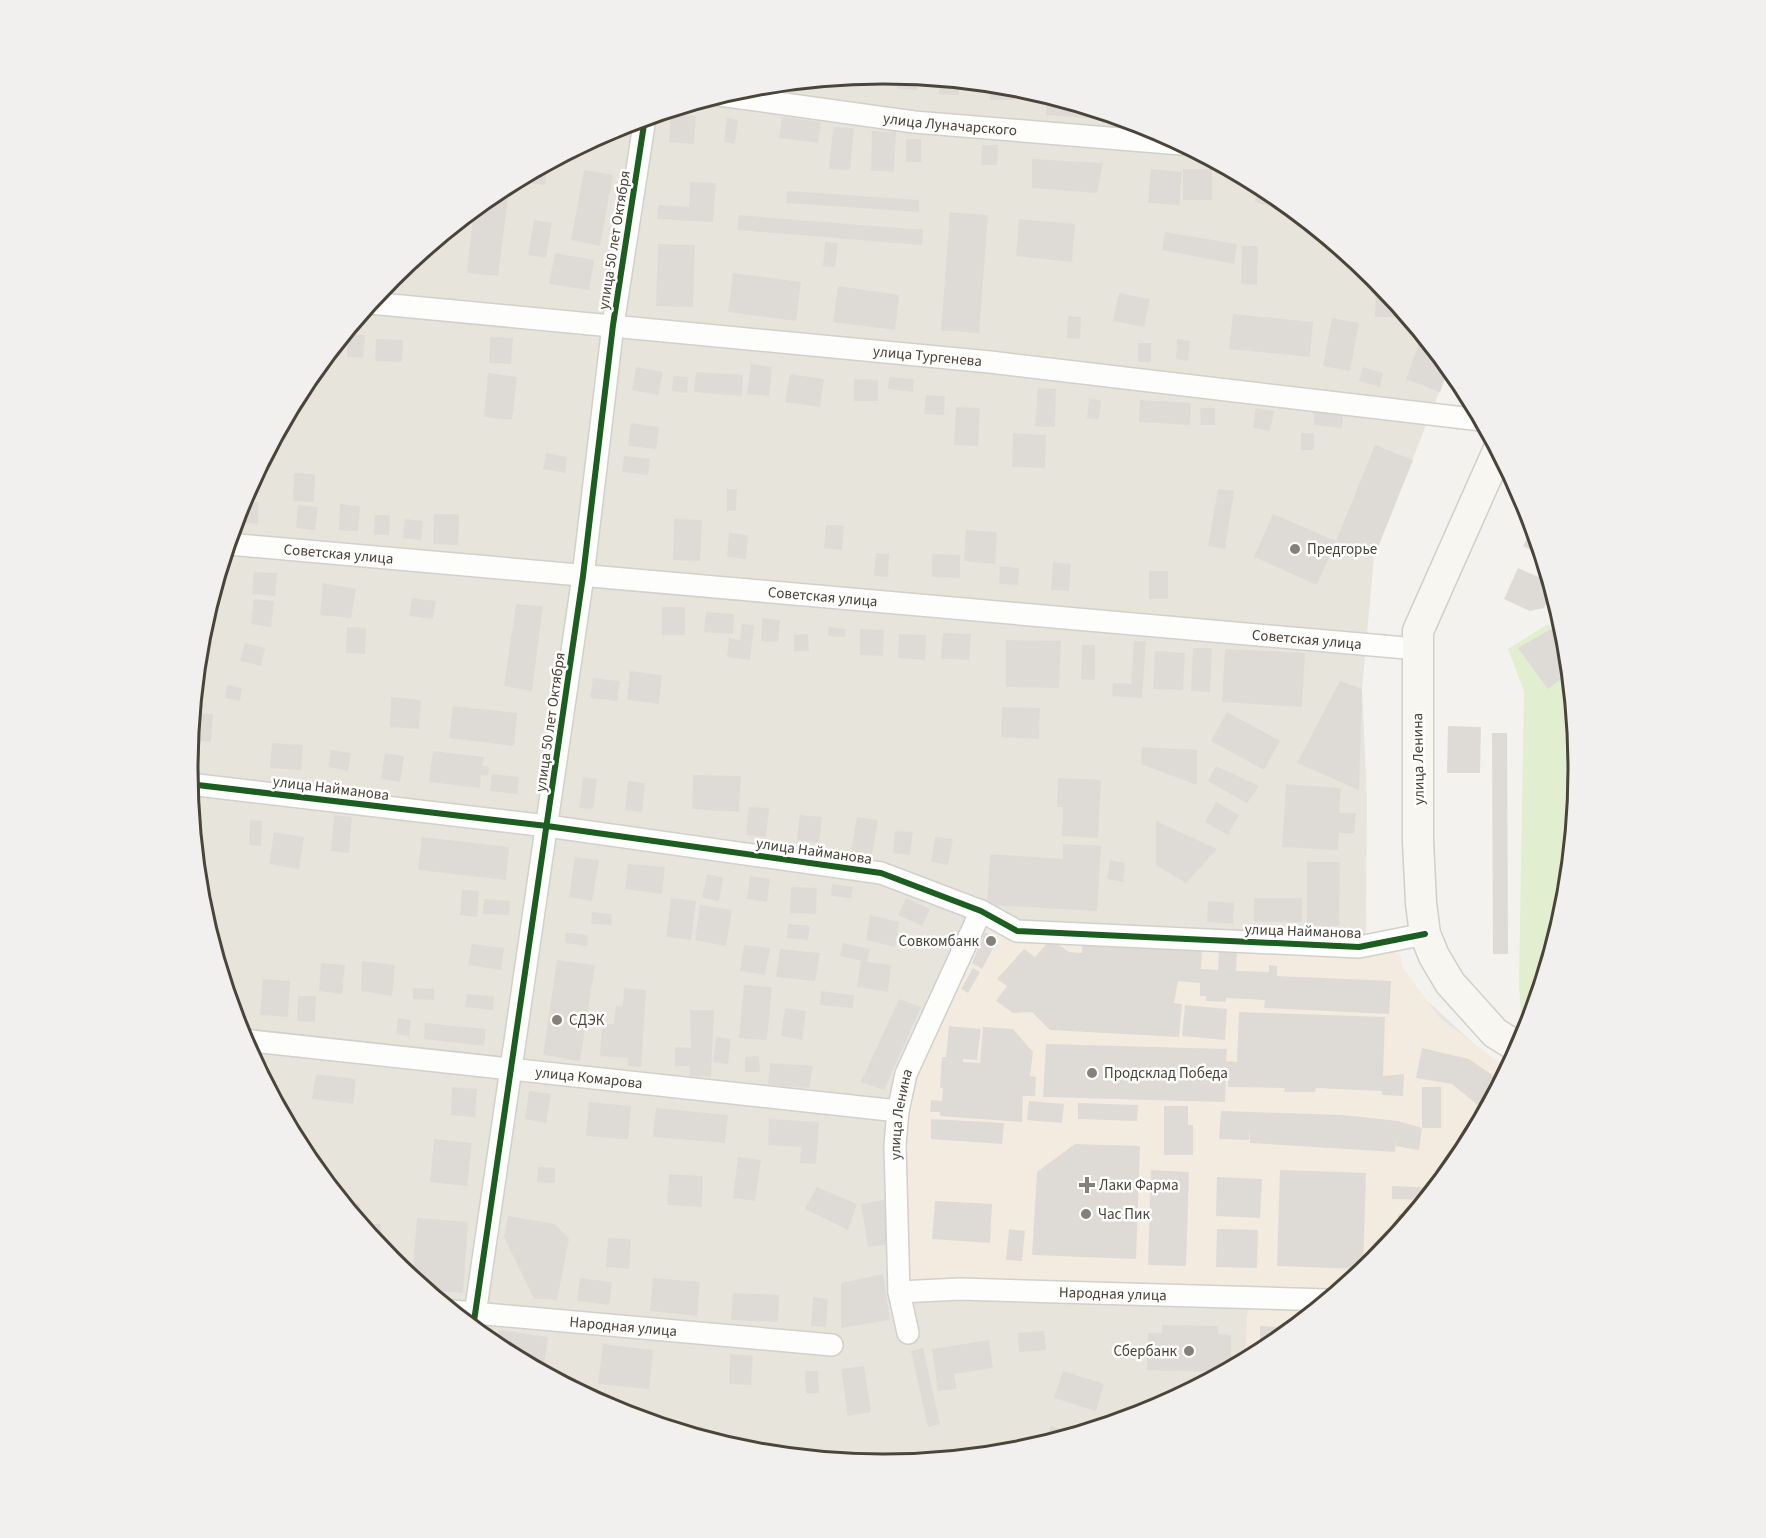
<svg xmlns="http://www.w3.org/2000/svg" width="1766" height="1538" font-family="'Source Sans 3',sans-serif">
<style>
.residential{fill:#e7e4dc}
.commercial{fill:#f3ebdf}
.green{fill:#e1eecf}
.building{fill:#dedbd6}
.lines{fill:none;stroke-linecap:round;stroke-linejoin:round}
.street-casing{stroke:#d2d0cb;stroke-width:24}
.secondary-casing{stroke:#d3cfc5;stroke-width:33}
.street{stroke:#fdfdfc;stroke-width:21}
.secondary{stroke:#f7f6f1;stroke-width:30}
.cycleway-casing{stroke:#fff;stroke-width:10}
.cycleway{stroke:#1b5e20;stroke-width:6}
.poi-dot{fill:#868178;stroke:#fff;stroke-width:2}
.labels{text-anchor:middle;stroke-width:5;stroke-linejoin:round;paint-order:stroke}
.street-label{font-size:15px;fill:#4b4439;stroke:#fff}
.poi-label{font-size:15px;fill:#4b4439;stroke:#fff;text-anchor:start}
.rim{fill:none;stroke:#4b4439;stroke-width:3}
</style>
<rect width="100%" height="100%" fill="#f4f2ee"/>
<polygon class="residential" points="883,74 1019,87 1149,127 1270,191 1375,277 1449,367 1374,557 1362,689 1367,797 1366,945 1482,1051 1508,1069 1461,1156 1375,1261 1269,1347 1149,1412 1018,1451 883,1464 747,1451 617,1411 496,1347 391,1261 305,1155 240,1035 201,904 188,769 201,633 241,503 305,382 391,277 497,191 617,126 748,87"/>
<polygon class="commercial" points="981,911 1017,931 1397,940 1403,968 1440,1018 1508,1069 1461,1156 1375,1261 1269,1347 1245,1360 1247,1317 1251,1298 899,1292 898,1111"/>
<polygon class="green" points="1548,624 1566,647 1578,769 1565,905 1530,1019 1521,1013 1519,984 1524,691 1508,649"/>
<g class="building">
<polygon points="898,75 918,77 917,90 897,89"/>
<polygon points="940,79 959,81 959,95 939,94"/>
<polygon points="990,84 1015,87 1015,100 990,100"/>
<polygon points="1047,95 1088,108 1088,118 1046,115"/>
<polygon points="671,114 696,116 694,144 669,142"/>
<polygon points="782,117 821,122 818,143 779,138"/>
<polygon points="727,118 738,120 735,144 724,142"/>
<polygon points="833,127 854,128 850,170 829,169"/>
<polygon points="872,131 896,132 894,172 871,170"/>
<rect x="906" y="139" width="15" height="23"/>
<polygon points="982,145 998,145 997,165 981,165"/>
<polygon points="1032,159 1103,163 1097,193 1032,188"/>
<polygon points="547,164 545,185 514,181 541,167"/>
<polygon points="1151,169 1182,172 1179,205 1148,203"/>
<rect x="1183" y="169" width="29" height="31"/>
<polygon points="584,170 613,175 600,246 571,240"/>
<polygon points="690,182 716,183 713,222 657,219 658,205 689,207"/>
<polygon points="1259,185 1270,191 1297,214 1255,202"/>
<polygon points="497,191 509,191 498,276 467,273 474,209"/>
<polygon points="787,191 919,200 919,212 786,203"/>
<polygon points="950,212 988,215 979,333 941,330"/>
<polygon points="739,215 923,230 922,245 737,230"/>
<polygon points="1019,219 1075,224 1072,262 1016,256"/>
<polygon points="534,220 552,223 546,258 528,255"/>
<polygon points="1165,232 1237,244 1234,264 1162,250"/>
<polygon points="825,242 838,243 835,267 823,266"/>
<polygon points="658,244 695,245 693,307 656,306"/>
<polygon points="1242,246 1258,246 1257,285 1241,284"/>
<polygon points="555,253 594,260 589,290 549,284"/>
<polygon points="733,273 801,282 796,321 728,312"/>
<polygon points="1376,278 1402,310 1402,317 1375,317"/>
<polygon points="838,286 899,295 895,330 833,322"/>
<polygon points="1119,293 1150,299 1144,327 1113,321"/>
<polygon points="1233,314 1313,322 1310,357 1229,349"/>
<polygon points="1068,316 1081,317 1080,339 1067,338"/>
<polygon points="1332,318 1359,323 1350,371 1323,366"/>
<polygon points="348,334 365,335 363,358 347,357"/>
<polygon points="1422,335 1449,367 1440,392 1406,379"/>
<polygon points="490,337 513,338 511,364 489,363"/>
<polygon points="376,339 403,340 402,362 375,361"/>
<polygon points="1177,339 1190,341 1188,361 1176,359"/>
<rect x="1138" y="343" width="13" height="19"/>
<polygon points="751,364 772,367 769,396 747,394"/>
<polygon points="636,367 663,372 658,395 632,390"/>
<polygon points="1363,367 1383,373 1380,387 1359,381"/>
<polygon points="696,372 743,375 742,396 694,392"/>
<polygon points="488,373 517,377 512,420 484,417"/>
<polygon points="790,374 824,379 820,407 785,402"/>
<polygon points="673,376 688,377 687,393 672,391"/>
<polygon points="889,377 914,379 913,392 888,389"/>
<polygon points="854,379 878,380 878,401 854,401"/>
<polygon points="1038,388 1056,389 1055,427 1035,426"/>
<polygon points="926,395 945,396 944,415 924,414"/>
<polygon points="1089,399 1101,400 1099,419 1087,418"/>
<polygon points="1140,400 1191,403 1190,425 1139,422"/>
<polygon points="956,407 980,408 978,446 954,445"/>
<polygon points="1200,408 1215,408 1215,425 1201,425"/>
<polygon points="1256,408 1274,411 1270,431 1253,428"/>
<polygon points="1314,411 1343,414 1342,428 1314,425"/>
<polygon points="631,423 659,427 656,449 628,446"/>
<polygon points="1013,433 1046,435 1045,468 1012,467"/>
<rect x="1301" y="433" width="13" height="17"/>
<polygon points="1375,445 1413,460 1374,557 1336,541"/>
<polygon points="546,453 567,457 565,473 543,469"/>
<polygon points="624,456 650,459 648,475 622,472"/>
<polygon points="294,473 315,474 314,502 293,501"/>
<polygon points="727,489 737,489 736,511 727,511"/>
<polygon points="1218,489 1234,491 1225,549 1208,546"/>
<polygon points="241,502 258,502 258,524 235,522"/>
<polygon points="340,504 360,506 358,531 339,530"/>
<polygon points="298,505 318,507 315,530 296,528"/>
<polygon points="434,514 459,514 458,545 433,544"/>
<polygon points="1273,514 1336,541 1317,585 1254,557"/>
<polygon points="375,515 390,515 389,535 374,535"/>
<polygon points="405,519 423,521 421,540 403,538"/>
<polygon points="674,519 702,520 700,561 673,560"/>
<polygon points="826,525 844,526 842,550 824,548"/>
<polygon points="1533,526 1537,541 1541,555 1523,546"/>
<polygon points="966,530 997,532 995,564 964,561"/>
<polygon points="729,533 748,535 746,559 727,557"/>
<polygon points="876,553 889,554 888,577 874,576"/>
<polygon points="932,554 960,555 960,578 932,577"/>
<polygon points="1053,562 1071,564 1069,591 1051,590"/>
<polygon points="1000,566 1019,568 1018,585 999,584"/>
<polygon points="1518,568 1550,582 1552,591 1544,608 1530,611 1504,599"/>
<rect x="1149" y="571" width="19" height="28"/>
<polygon points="254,572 277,573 275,596 252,594"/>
<polygon points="323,583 356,589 351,618 320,615"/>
<polygon points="412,598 436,601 433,619 409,616"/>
<polygon points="254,599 274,601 271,627 251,624"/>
<polygon points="516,604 543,606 532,691 504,686"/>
<rect x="662" y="607" width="23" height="28"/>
<polygon points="706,612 734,614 733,634 704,632"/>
<polygon points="762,618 780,620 778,642 761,641"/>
<polygon points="205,620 211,621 209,644 200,644"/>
<polygon points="742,624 754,625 750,660 727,657 729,638 740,640"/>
<polygon points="347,627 366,628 365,654 346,653"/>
<polygon points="829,627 846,629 845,637 828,636"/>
<polygon points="860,629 884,630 883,656 860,655"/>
<polygon points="1551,629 1567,649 1569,673 1548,689 1518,648"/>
<polygon points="943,633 971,634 969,660 941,658"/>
<polygon points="808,634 809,651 794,651 794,635"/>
<polygon points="899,634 926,635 925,660 898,658"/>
<polygon points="1006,640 1061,641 1059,688 1006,687"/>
<polygon points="1134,641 1146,641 1142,698 1112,696 1113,683 1131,684"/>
<polygon points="245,643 265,648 261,666 240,661"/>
<polygon points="1082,645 1095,645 1095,680 1081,679"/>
<polygon points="1193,648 1212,648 1210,692 1191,691"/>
<polygon points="1225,649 1305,653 1302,707 1222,702"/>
<polygon points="1155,651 1185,653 1183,690 1153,689"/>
<polygon points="630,671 662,675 659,704 627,700"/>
<polygon points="593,678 620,681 617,701 590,698"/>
<polygon points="1340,681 1362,689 1359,790 1297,763"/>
<polygon points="227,685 242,688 240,701 225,698"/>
<polygon points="391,697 421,700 419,729 390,727"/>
<polygon points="453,706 517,713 514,746 449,738"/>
<polygon points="1002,707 1040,708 1039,739 1001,737"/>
<polygon points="1227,712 1280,741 1264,770 1211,741"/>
<polygon points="193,713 213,714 211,742 190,740"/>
<polygon points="1448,726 1481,727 1480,773 1447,773"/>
<polygon points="1492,733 1507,733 1508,954 1493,954"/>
<polygon points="272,743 303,745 301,770 270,768"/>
<polygon points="1142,747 1197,750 1197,785 1141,764"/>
<polygon points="331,750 351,753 348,771 328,767"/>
<polygon points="433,751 484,757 482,766 489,767 488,776 481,775 480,788 429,782"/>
<polygon points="385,753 404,756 400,782 381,779"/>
<polygon points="1216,766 1259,786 1247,803 1208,781"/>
<polygon points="492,774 519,777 517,794 490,791"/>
<polygon points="693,775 741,776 739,812 692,809"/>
<polygon points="583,777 597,779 593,809 579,808"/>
<polygon points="1058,778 1101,780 1098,838 1062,836 1063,807 1057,807"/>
<polygon points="628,781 645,783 642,812 625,810"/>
<polygon points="1286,784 1341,788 1339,813 1356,813 1354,834 1339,833 1338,850 1282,847"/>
<polygon points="1216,802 1239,815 1228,835 1205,822"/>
<polygon points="749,807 769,808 766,837 746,835"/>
<polygon points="334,815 352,817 349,853 331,851"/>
<polygon points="800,815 822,817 819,843 797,840"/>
<polygon points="857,817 878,820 872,854 851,851"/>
<polygon points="250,820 262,821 261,846 249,845"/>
<polygon points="1156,821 1217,849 1186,883 1156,865"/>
<polygon points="895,831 913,832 910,855 893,853"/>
<polygon points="274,832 304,837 299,869 269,864"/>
<polygon points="422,837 509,847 506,880 418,870"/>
<polygon points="935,837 953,839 948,865 931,862"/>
<polygon points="1063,844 1101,846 1097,911 987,905 990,854 1063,859"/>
<polygon points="575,857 599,860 592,901 569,897"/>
<polygon points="1110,860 1125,863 1123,882 1107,879"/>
<polygon points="1307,862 1340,862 1339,926 1307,926"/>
<polygon points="628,864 665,867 662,894 625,889"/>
<polygon points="707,874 723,878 719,901 702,898"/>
<polygon points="750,876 770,879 767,902 747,899"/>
<polygon points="832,884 853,887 851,898 831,896"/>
<polygon points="791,887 817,888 816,914 790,913"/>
<polygon points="462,890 479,891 477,917 460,915"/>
<polygon points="671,898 696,901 691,940 666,937"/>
<polygon points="906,898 930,909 922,926 898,915"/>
<rect x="1254" y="898" width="48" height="24"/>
<polygon points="484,899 510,901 509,915 483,914"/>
<polygon points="1208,901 1234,903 1233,924 1207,922"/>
<polygon points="700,905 732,910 726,946 695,940"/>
<polygon points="592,912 612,914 611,925 591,924"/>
<polygon points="870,915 899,922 895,947 866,940"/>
<polygon points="788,924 810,926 808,940 787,938"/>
<polygon points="985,932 998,939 982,969 972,963"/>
<polygon points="566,933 588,935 587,946 565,943"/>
<polygon points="1051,939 1069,952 1082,953 1082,941 1202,949 1201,969 1218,970 1219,950 1237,951 1236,971 1269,972 1269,965 1277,966 1277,976 1391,981 1389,1014 1264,1008 1265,1000 1226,998 1226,1002 1206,1001 1206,996 1200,996 1200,983 1178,981 1174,1003 1182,1004 1179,1037 1050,1030 1032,1012 1013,1013 996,1001 1007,986 997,979 1024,949 1035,957"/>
<polygon points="843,943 870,949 867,962 840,956"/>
<polygon points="472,944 504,948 501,970 468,965"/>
<polygon points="744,945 770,948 765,975 740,971"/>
<polygon points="780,949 820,953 815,981 776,977"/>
<polygon points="557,960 595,965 580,1061 543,1055"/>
<polygon points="362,961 395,965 392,996 361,991"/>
<polygon points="861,961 891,965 888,992 857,987"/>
<polygon points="321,963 345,965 342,994 319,991"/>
<polygon points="973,968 980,972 968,993 961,989"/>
<polygon points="263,979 290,981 288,1017 260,1015"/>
<polygon points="744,985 772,987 767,1040 739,1038"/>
<polygon points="413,988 434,989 434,1000 413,999"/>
<polygon points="624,988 646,990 641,1067 628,1066 628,1058 600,1056 602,1024 614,1024 616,1006 623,1006"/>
<polygon points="226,989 235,989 234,1013"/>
<polygon points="821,991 854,995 853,1008 820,1005"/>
<polygon points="467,994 494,996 493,1010 465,1007"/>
<polygon points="298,996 316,996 315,1022 297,1021"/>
<polygon points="899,999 921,1007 884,1090 861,1082"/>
<polygon points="1185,1005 1227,1009 1225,1040 1182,1036"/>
<polygon points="785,1008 806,1011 802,1040 781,1036"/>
<polygon points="690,1010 714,1010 711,1077 690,1076 689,1066 675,1066 675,1047 691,1048"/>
<polygon points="1239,1012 1385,1017 1383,1076 1404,1074 1403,1096 1382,1095 1382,1091 1316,1088 1315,1092 1284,1092 1285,1088 1228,1087 1228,1071 1226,1071 1225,1102 1043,1097 1046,1044 1227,1049 1226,1061 1237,1062"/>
<polygon points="398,1018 411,1020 409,1036 396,1034"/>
<polygon points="425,1023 486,1029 484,1046 424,1039"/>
<polygon points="949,1026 981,1029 977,1060 963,1059 963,1062 980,1063 983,1027 1013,1029 1033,1052 1030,1076 1036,1077 1035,1096 1023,1096 1022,1122 940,1116 940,1112 930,1112 931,1100 942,1101 943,1088 940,1088 942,1057 946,1057"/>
<polygon points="716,1037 731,1039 728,1064 713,1062"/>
<polygon points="1422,1048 1469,1059 1501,1081 1485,1111 1452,1084 1416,1078"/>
<polygon points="759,1056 760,1072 745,1072 745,1057"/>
<polygon points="770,1063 813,1066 809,1088 768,1085"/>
<polygon points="316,1074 356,1079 353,1104 312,1099"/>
<polygon points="452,1087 477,1089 475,1117 451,1115"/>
<polygon points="1422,1087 1441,1087 1441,1128 1422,1128 1419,1150 1396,1146 1396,1138 1395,1152 1250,1143 1250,1129 1249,1140 1219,1139 1221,1111 1343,1115 1398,1121 1422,1128"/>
<polygon points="529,1091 551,1094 546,1123 525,1119"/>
<polygon points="1029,1101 1064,1104 1062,1123 1027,1120"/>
<polygon points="589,1102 631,1106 628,1139 586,1136"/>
<polygon points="1078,1103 1138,1105 1137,1121 1078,1119"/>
<polygon points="1164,1106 1188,1106 1188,1125 1193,1125 1193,1155 1164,1155"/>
<polygon points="656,1108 728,1115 725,1143 653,1137"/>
<polygon points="769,1119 819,1122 816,1164 800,1163 801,1147 768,1145"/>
<polygon points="931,1119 1004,1123 1002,1144 931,1139"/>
<polygon points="434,1139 472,1143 467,1186 430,1182"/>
<polygon points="1075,1144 1140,1146 1136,1259 1032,1255 1037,1172"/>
<polygon points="738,1157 761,1160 755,1201 733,1198"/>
<polygon points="538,1167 555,1168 555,1183 537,1182"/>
<polygon points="1151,1170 1189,1172 1186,1266 1148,1265"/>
<polygon points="1280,1170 1366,1173 1363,1269 1277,1266"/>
<polygon points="669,1174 703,1176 702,1207 667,1205"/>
<polygon points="1217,1177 1262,1179 1260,1218 1216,1216"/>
<polygon points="1392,1186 1435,1188 1424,1200 1392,1199"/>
<polygon points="817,1187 857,1204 848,1230 805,1209"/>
<polygon points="884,1200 891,1244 868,1247 861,1204"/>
<polygon points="935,1201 992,1204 990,1243 932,1239"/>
<polygon points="344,1203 360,1204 359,1217 355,1217"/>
<polygon points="1398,1214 1412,1215 1397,1233"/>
<polygon points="508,1216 555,1224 569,1239 557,1300 534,1298 504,1237"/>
<polygon points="417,1218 468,1222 463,1293 427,1290 412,1278"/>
<polygon points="361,1224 381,1224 380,1248 378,1245"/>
<polygon points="1009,1229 1025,1231 1022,1261 1006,1260"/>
<polygon points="1217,1229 1258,1230 1257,1268 1216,1267"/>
<polygon points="608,1238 631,1239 629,1269 606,1267"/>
<polygon points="883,1274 890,1320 841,1328 841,1283"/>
<polygon points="580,1278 612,1282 609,1305 577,1301"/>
<polygon points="653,1278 700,1282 697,1316 650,1311"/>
<polygon points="733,1293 779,1295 778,1322 731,1320"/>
<polygon points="813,1297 828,1299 826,1327 811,1326"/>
<polygon points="1162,1325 1218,1326 1218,1334 1231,1335 1231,1368 1223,1372 1147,1370 1148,1333 1162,1333"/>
<polygon points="1260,1326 1275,1327 1294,1327 1260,1353"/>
<polygon points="499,1330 548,1337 543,1372 497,1347"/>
<polygon points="1044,1331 1046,1350 1019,1352 1018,1333"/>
<polygon points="989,1340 993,1368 954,1374 957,1389 938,1391 932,1349"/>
<polygon points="603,1344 653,1350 649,1389 598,1384"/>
<polygon points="923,1348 940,1424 928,1427 911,1351"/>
<polygon points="730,1354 753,1356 751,1385 729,1384"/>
<polygon points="864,1366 871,1412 848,1416 841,1369"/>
<polygon points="805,1371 818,1371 819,1393 806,1394"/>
<polygon points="1063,1371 1104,1384 1096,1411 1054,1398"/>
<polygon points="1128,1409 1153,1409 1128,1418"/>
<polygon points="684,1425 703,1426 703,1438 684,1432"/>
<polygon points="1051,1426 1073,1435 1043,1444"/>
</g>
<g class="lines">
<g class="street-casing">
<g id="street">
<path id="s1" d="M720,95L914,122L1181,144"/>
<path id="s2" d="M370,303L990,362L1481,420"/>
<path id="s3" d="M228,544L1417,649"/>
<polyline points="189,784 547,826 881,873 981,911 1017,931 1359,947 1425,934"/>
<path id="s4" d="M243,1040L898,1111"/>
<path id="s5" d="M899,1292L960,1289L1328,1300"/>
<path id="s6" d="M452,1311L832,1345"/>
<polyline points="473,1328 583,576 613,325 645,118"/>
<path id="s7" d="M908,1333L899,1292L895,1145L898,1111L906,1074L981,911"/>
</g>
</g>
<g class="secondary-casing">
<polyline id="secondary" points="1498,451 1418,631 1418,841 1421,903 1425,934 1434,956 1450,983 1495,1033 1519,1048"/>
</g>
<use href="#street" class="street"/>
<use href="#secondary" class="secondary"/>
<g class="cycleway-casing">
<g id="cycleway">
<polyline points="189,784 547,826 881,873 981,911 1017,931 1359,947 1425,934"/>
<polyline points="473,1328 583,576 613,325 645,118"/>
</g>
</g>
<use href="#cycleway" class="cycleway"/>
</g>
<g class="poi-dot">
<circle cx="1295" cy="549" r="6"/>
<circle cx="991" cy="941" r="6"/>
<circle cx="557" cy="1020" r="6"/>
<circle cx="1092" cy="1073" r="6"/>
<path d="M1084 1176h6v6h6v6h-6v6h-6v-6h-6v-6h6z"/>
<circle cx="1086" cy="1214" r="6"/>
<circle cx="1189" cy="1351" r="6"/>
</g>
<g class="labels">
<g class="street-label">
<text dy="5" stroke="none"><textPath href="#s1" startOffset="232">улица Луначарского</textPath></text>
<text transform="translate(614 240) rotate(-81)" y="5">улица 50 лет Октября</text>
<text dy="5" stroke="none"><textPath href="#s2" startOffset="560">улица Тургенева</textPath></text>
<text dy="5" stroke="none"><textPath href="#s3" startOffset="111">Советская улица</textPath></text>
<text dy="5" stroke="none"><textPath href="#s3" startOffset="597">Советская улица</textPath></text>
<text dy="5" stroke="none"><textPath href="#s3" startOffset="1083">Советская улица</textPath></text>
<text transform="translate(550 722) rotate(-82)" y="5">улица 50 лет Октября</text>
<text transform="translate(1418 759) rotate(-91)" y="5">улица Ленина</text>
<text transform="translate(331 788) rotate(7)" y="5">улица Найманова</text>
<text transform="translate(814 851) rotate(8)" y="5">улица Найманова</text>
<text transform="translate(1303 931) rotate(2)" y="5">улица Найманова</text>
<text dy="5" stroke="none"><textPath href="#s4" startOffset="348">улица Комарова</textPath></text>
<text dy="5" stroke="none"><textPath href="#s7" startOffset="220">улица Ленина</textPath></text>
<text dy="5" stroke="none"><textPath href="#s5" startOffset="214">Народная улица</textPath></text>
<text dy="5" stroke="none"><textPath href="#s6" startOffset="172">Народная улица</textPath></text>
</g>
<g class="poi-label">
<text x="1307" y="554">Предгорье</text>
<text x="979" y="946" text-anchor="end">Совкомбанк</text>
<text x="569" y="1025">СДЭК</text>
<text x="1104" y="1078">Продсклад Победа</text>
<text x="1099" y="1190">Лаки Фарма</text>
<text x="1098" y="1219">Час Пик</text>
<text x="1177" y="1356" text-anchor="end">Сбербанк</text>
</g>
</g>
<path d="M0 0H1766V1538H0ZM198 769a685 685 0 1 1 1370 0a685 685 0 1 1-1370 0Z" fill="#f1f0ef" fill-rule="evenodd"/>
<path class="rim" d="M198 769a685 685 0 1 1 1370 0a685 685 0 1 1-1370 0Z"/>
</svg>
